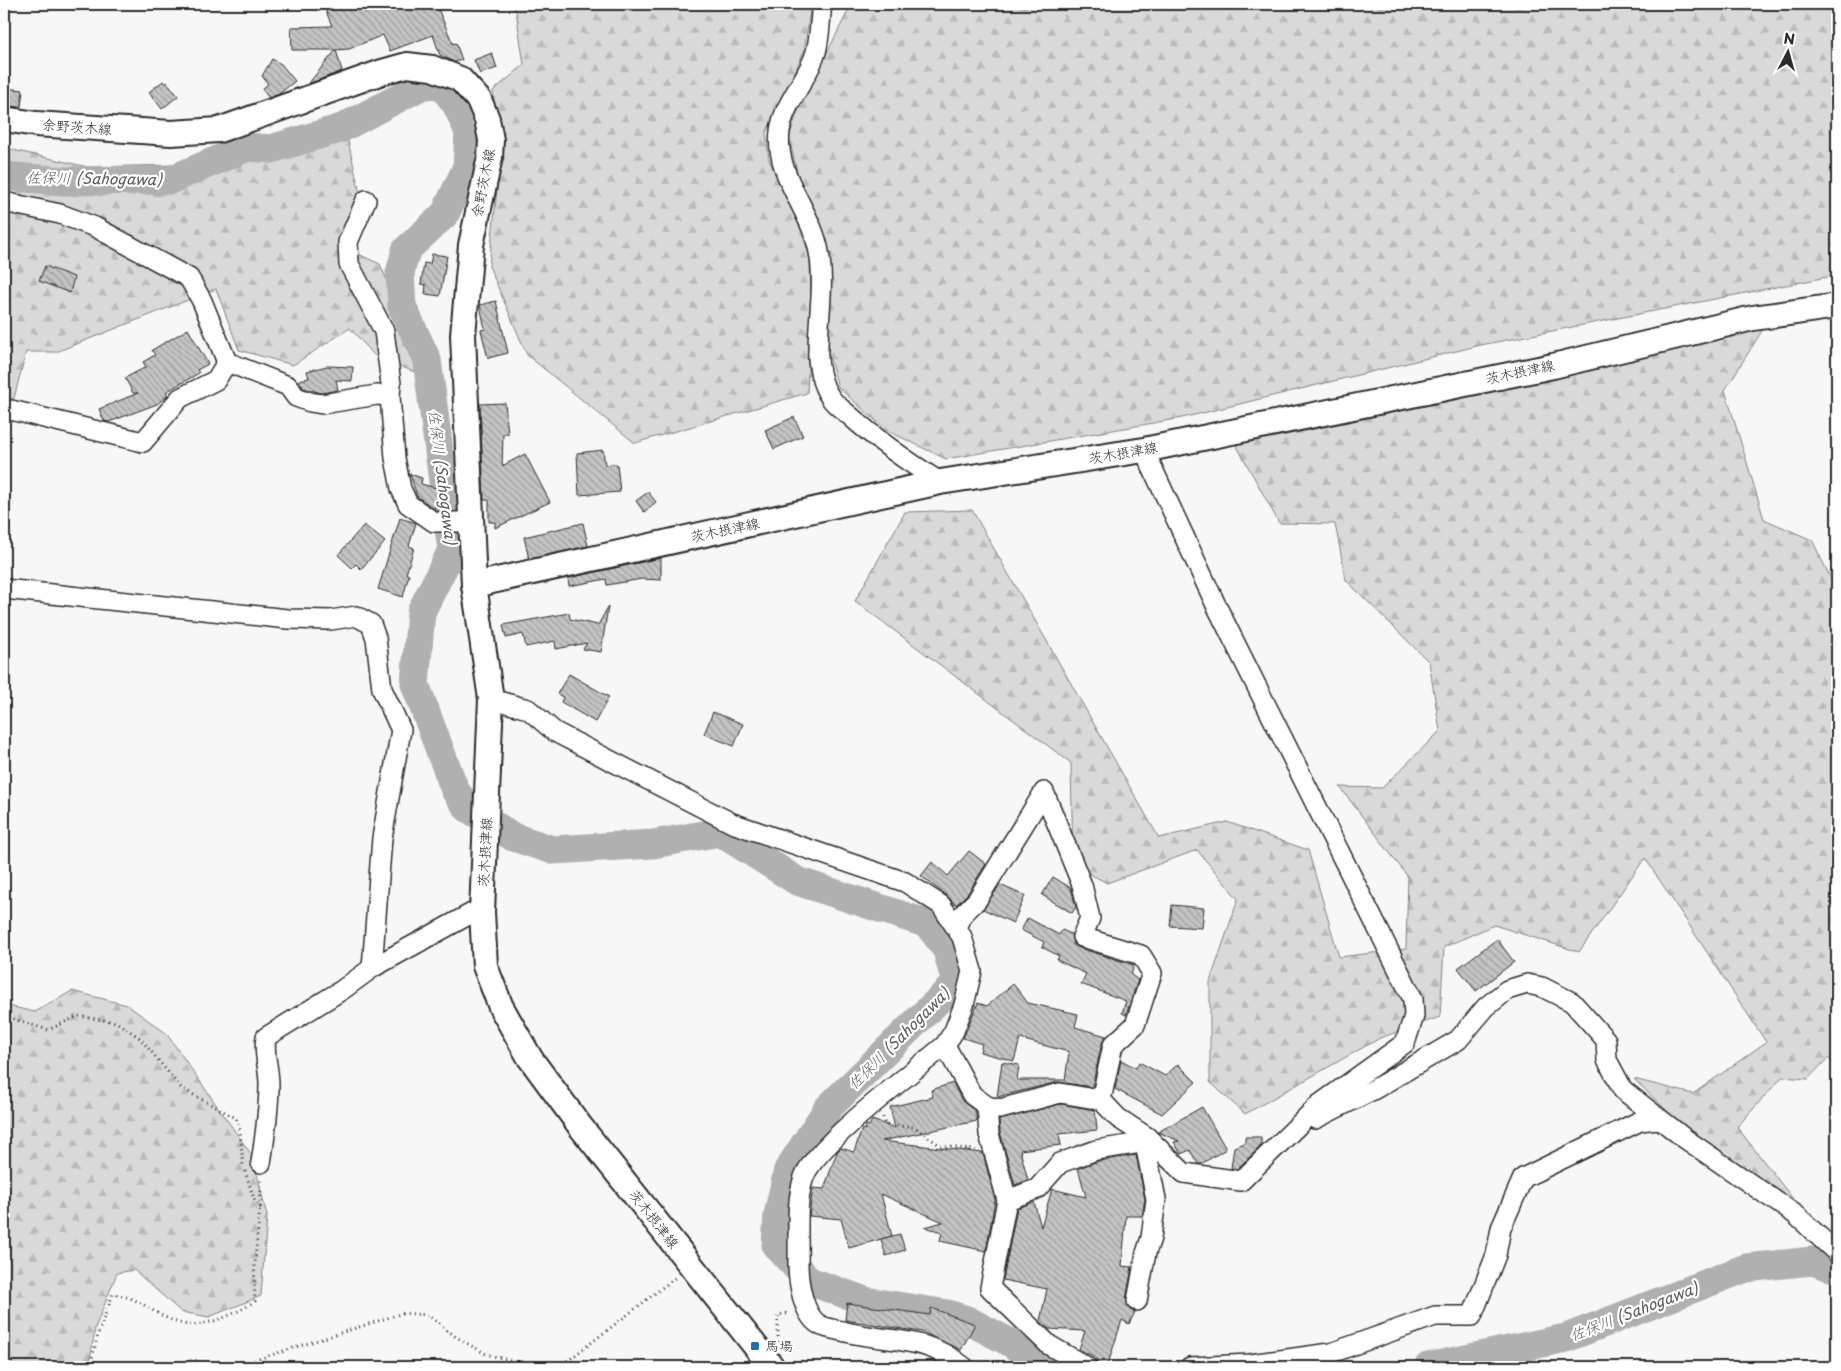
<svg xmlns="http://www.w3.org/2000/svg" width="1841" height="1371" font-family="'Playpen Sans','Klee One',sans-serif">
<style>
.forest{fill:url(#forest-firs);stroke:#828282}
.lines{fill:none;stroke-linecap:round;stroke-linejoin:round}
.river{stroke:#b0b0b0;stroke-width:29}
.building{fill:url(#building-back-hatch);stroke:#2b2b2b}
.minor-casing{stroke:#2b2b2b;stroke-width:22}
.major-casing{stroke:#2b2b2b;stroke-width:28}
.path{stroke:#2b2b2b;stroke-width:3;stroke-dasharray:1 4;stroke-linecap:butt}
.minor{stroke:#fff;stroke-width:19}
.major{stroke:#fff;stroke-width:24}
.poi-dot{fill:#1f6fb2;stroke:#fff;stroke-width:2}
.labels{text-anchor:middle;stroke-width:4.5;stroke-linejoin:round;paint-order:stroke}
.street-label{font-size:14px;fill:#2b2b2b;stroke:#fff}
.poi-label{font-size:14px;fill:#2b2b2b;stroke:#fff;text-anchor:start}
.water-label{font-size:15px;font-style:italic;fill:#5a5a5a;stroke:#fff}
</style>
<defs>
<pattern id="forest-firs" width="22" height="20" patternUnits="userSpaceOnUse" patternTransform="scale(1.25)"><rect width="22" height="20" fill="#d9d9d9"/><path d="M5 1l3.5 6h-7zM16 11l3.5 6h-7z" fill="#bababa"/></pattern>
<pattern id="building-back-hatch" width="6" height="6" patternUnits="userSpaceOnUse" patternTransform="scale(1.25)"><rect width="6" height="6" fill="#c4c4c4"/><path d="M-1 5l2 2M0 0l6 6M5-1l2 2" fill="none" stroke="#9f9f9f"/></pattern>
</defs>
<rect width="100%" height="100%" fill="#f7f7f7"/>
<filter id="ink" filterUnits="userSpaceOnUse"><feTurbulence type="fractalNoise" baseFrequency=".02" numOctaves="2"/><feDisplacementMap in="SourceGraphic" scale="10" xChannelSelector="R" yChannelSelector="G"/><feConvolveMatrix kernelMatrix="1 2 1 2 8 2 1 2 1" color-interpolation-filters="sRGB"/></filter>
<g filter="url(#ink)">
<g class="forest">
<polygon points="510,4 811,4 804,52 766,133 769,160 803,234 810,259 811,306 807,393 635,443 527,355 489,266 500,161 493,91 524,65 516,11"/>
<polygon points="848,4 1837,4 1837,275 1481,345 1182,418 946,459 886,430 838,387 828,352 829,306 789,138 797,113 848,11"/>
<polygon points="348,141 361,198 345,248 380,264 427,377 375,356 350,328 293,365 239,350 216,289 56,352 26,352 14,398 4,401 4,148 88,167 222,164"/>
<polygon points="1765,326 1725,390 1764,519 1812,540 1837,591 1837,1066 1828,1058 1808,1079 1782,1077 1737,1127 1793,1199 1710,1153 1634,1079 1693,1094 1766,1042 1645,858 1579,952 1494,925 1444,947 1440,1017 1380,1038 1245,1114 1210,1082 1210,982 1238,899 1197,850 1107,883 1073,865 1071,763 855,601 905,512 972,510 1159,838 1227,822 1308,850 1339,957 1406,949 1408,877 1340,787 1382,788 1440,731 1429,662 1346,580 1335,524 1279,523 1233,439"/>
<polygon points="72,991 127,1005 166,1033 253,1157 267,1216 261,1296 209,1317 181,1312 134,1270 117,1273 95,1328 89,1367 4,1367 4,1005 35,1012"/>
</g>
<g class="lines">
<g class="river">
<polyline points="4,176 63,181 170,180 248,147 271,149 342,128 425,84 443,87 456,104 469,132 467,167 445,214 406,250 400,273 402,306 427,360 452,550 421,612 415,684 455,790 468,808 513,837 553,850 653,844 720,832 797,881 928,924 947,950 956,983 829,1107 788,1170 778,1215 776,1245 809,1281 865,1301 948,1314 967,1320 1011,1343 1049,1367"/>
<polyline points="1428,1367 1566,1338 1746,1268 1812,1261 1837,1269"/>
</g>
</g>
<g class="building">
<polygon points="323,4 436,4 453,44 456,43 462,60 454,62 440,55 433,35 390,51 383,35 349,49 336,50 342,71 308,84 336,50 292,50 291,27 332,26"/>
<polygon points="492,53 497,68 480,74 474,60"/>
<polygon points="272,59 281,64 295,81 279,94 269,98 262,89 268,84 262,76"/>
<polygon points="163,81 165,84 167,82 178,96 162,109 149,92"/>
<polygon points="4,88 23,90 21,107 4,106"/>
<polygon points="432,254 447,256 440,296 425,294 426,285 421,284 424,263 430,264"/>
<polygon points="45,266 74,277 70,293 39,281"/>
<polygon points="496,301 508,353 488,358 481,330 485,329 480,305"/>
<polygon points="188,329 208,364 197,370 199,373 166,392 168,395 157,404 109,422 104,421 99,409 138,393 133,393 125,378 146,367 143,362 155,355 152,350"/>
<polygon points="327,366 353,367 352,381 336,380 338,390 322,393 303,388 299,380 309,378 307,371"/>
<polygon points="505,403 508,434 503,434 502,466 525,454 550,502 495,528 495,522 489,522 489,500 484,500 480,404"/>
<polygon points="794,417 803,436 774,449 765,430"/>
<polygon points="603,450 605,465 617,464 620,492 579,495 577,453"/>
<polygon points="410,474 422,478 421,484 436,488 438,496 434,509 417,496"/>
<polygon points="648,492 656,502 644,512 636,501"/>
<polygon points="400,518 416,523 409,546 414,548 406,574 409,575 403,597 378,589"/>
<polygon points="583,523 588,546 529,559 524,537"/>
<polygon points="364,525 385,542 361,569 356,564 352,568 338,555"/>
<polygon points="661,558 661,580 642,579 607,585 606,579 569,586 568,578"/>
<polygon points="608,607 601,652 583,649 587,643 556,649 555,641 526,647 523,634 506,638 503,625 569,613 570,619 598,625"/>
<polygon points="569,674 609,697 595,722 561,702 563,697 557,694"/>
<polygon points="713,712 743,724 734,746 704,734"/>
<polygon points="969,851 986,864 968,893 956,905 947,896 921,876 932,862 948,876"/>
<polygon points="1053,877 1071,888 1076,907 1072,913 1042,895"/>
<polygon points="1000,885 1025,896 1013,923 983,909"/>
<polygon points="1172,905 1204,908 1202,928 1170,926"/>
<polygon points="1028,918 1059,935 1062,930 1071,934 1073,944 1079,948 1134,965 1131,975 1138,980 1126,1015 1122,1013 1126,1001 1081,984 1086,974 1057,960 1059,956 1042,947 1044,942 1021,930"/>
<polygon points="1497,939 1514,962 1476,991 1458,968"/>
<polygon points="1013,984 1028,1003 1078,1014 1075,1027 1106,1036 1102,1043 1092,1087 1058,1082 997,1097 1002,1062 1019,1065 1017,1080 1065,1080 1069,1052 1020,1039 1014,1061 980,1052 982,1044 963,1038 978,1003 987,1006"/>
<polygon points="1121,1060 1136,1068 1139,1062 1165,1076 1178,1064 1196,1082 1162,1114 1115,1089"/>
<polygon points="953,1083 962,1101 975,1111 977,1121 882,1141 983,1153 995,1200 986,1251 940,1241 942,1232 925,1227 943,1222 881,1194 892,1236 849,1248 841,1219 809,1216 813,1188 824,1189 837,1152 841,1148 854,1152 862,1129 865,1130 866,1125 869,1126 872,1120 895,1128 890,1107 933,1097 931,1090"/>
<polygon points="1061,1104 1095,1110 1097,1130 1059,1134 1061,1145 1020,1150 1028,1180 1015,1185 1000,1132 999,1120"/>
<polygon points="1202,1107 1226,1149 1201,1164 1198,1164 1190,1150 1181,1154 1174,1142 1179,1141 1158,1132"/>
<polygon points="1245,1137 1261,1137 1261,1146 1237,1169 1231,1168 1234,1147 1245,1143"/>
<polygon points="1136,1155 1145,1199 1142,1216 1126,1216 1122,1266 1132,1267 1126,1299 1129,1309 1135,1312 1129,1324 1122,1320 1107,1367 1098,1367 1096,1358 1079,1349 1085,1331 1049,1329 1040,1321 1047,1289 1003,1280 1017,1208 1034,1202 1041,1227 1052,1189 1086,1197 1078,1168 1099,1161"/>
<polygon points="900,1234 905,1250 886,1256 881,1239"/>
<polygon points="847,1303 930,1315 931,1308 975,1324 961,1350 922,1332 845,1320"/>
</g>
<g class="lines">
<g class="minor-casing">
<g id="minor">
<path d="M822,4C820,19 820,37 816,52C808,80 784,102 780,131C774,175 812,211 819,252C825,285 818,318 818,350C817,365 822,386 830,397C834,404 843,410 849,415C878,441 908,462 940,482"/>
<polyline points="366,200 348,242 349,264 384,331 391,384 390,396 395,458 401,489 408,504 434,522 473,522"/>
<polyline points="4,202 60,214 95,227 189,278 202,301 227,362 216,380 180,398 143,442 11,410 4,412"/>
<polyline points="227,362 288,386 296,397 310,402 322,404 377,395 390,396"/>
<polyline points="4,589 288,619 331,620 356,616 371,624 376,638 382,689 401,730 382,838 372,968"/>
<path d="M491,699L528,709L555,732L732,823L905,882L941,905L962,937L972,971L964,1005L954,1031L945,1045C916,1070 815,1145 804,1177C795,1203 799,1236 798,1263C798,1281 803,1316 820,1325C827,1329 839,1330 846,1332C892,1343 924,1335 964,1367"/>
<polyline points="957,928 963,914 977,900 1044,792 1082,885 1090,918 1082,937 1141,955 1152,973 1135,1025 1113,1045 1101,1100 1118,1118 1147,1137 1184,1173 1241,1181 1320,1104 1405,1043 1414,1016 1413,999 1216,605 1144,450"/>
<polyline points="945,1045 972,1095 987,1106 1000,1109 1060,1093 1101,1100"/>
<polyline points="987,1106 989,1134 1007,1200 990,1288 1049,1345 1087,1367"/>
<polyline points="1315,1119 1373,1090 1458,1040 1486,1007 1507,990 1527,984 1542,987 1572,1002 1606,1040 1607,1060 1623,1090 1684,1138 1796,1215 1837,1253"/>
<path d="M261,1163C265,1137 269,1110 269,1084C269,1068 263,1053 266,1037L342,990L372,968L472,913L482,912"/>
<polyline points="1007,1200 1037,1189 1060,1163 1096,1150 1148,1142"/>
<polyline points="1137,1301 1146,1253 1151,1238 1156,1199 1147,1154 1147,1137"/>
<polyline points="1190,1367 1250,1364 1331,1353 1435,1316 1472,1316 1496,1255 1501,1228 1523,1178 1640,1121 1658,1119"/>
</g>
</g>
<g class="major-casing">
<g id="major">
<polyline points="4,119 36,124 171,133 219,130 382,72 407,65 432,68 460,79 479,100 487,119 491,140 490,157 471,245 463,335 474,585 491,699 482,912 485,966 501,1007 530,1058 580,1126 772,1367"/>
<polyline points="474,585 940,482 1144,450 1553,366 1753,318 1837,306"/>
</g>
</g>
<g class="path">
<polyline points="4,1016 48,1030 78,1016 116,1022 140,1038 181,1088 236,1118 240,1130 243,1165"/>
<polyline points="883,1117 885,1125 914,1127 941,1146 976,1150"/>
<polyline points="245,1171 255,1202 261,1208"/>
<polyline points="778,1342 778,1315 790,1313"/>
<path d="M90,1367L98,1334L113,1294C137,1298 141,1304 161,1315C168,1319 182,1325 190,1325C211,1325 238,1313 255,1301C252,1260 261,1220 261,1179"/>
<polyline points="177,1367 193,1360 218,1366 243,1364 403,1313 428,1315 456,1337 486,1354 535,1367"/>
<polyline points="543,1367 551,1367 569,1360 676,1277"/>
</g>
<use href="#minor" class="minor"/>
<use href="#major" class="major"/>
</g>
</g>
<rect class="poi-dot" x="750" y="1341" width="10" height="10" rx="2.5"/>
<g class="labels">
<g class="street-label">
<text transform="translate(77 127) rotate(4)" y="5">余野茨木線</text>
<text transform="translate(483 183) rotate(-79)" y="5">余野茨木線</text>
<text transform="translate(1520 372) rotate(-12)" y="5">茨木摂津線</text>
<text transform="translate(1123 453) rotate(-10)" y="5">茨木摂津線</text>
<text transform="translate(725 530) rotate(-12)" y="5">茨木摂津線</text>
<text transform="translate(485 852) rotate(-87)" y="5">茨木摂津線</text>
<text transform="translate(654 1219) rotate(52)" y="5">茨木摂津線</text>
</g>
<g class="poi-label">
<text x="765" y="1351">馬場</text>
</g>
<g class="water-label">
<text transform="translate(94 179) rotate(1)" y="5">佐保川 (Sahogawa)</text>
<text transform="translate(442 477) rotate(83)" y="5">佐保川 (Sahogawa)</text>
<text transform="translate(899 1039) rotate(-45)" y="5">佐保川 (Sahogawa)</text>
<text transform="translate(1634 1312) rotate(-21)" y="5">佐保川 (Sahogawa)</text>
</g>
</g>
<rect width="1841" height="1371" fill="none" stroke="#fff" stroke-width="20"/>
<rect x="10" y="10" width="1821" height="1351" fill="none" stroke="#2b2b2b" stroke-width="2" filter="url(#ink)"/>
<g transform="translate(1788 52) rotate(6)" stroke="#ffffff" stroke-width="4" paint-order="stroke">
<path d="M0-4L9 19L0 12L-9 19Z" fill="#2b2b2b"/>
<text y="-8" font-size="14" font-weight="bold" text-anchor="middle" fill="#2b2b2b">N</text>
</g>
</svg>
